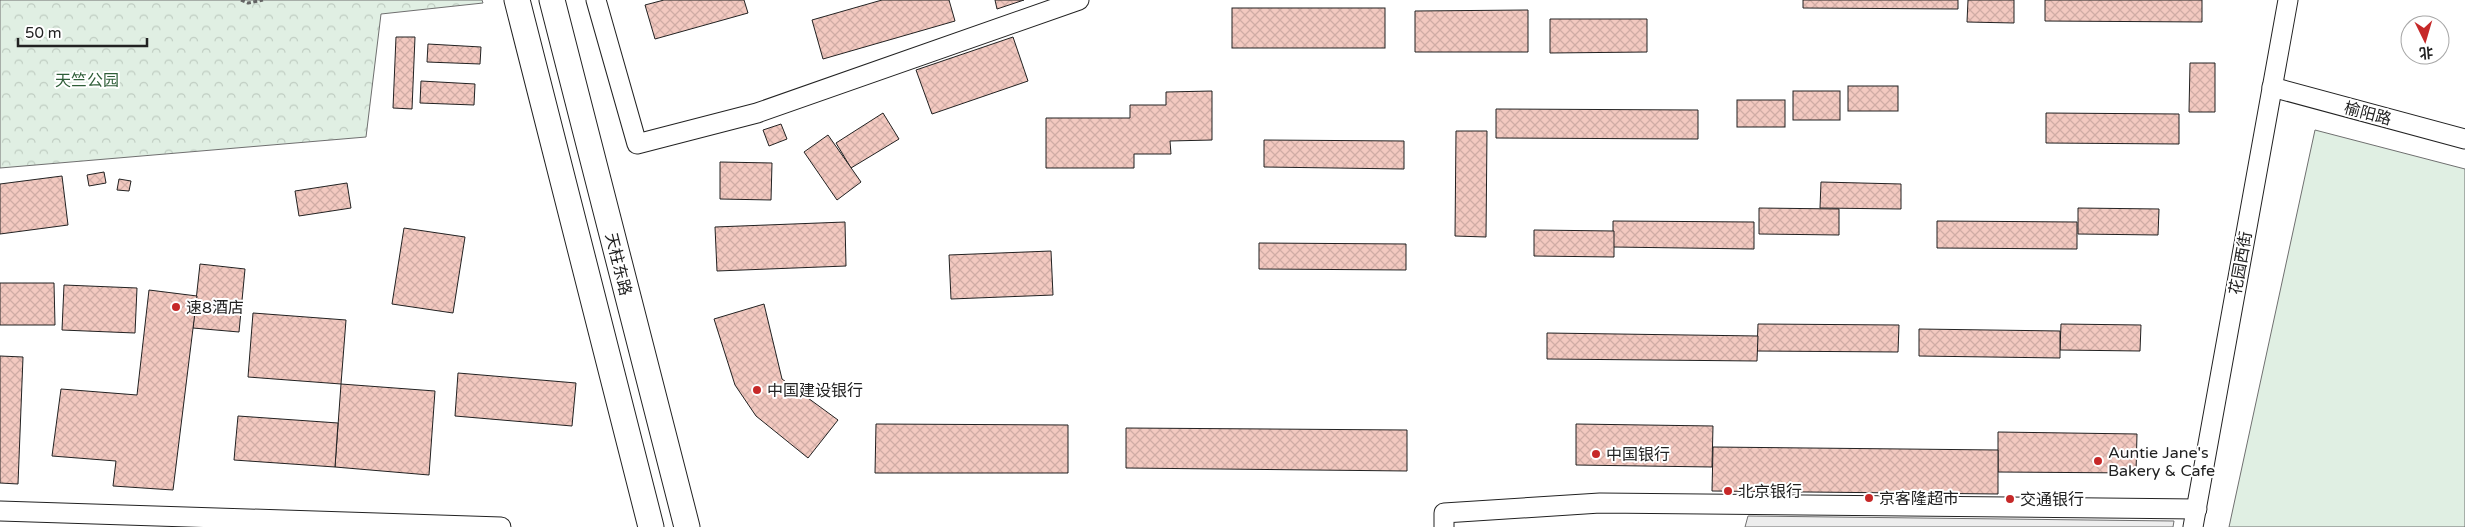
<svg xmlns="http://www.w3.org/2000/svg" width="2465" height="527" font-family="'Varela Round','Noto Sans SC',sans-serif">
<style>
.green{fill:#e0efe3;stroke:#6f6f6f}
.park{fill:url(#park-crowns);stroke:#6f6f6f}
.parking{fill:#ededed;stroke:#6f6f6f}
.building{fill:url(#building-cross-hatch);stroke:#222}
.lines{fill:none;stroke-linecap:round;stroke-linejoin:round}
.minor-casing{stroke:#222;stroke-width:21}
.major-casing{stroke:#222;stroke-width:27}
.path{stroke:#646464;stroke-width:3;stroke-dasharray:4 2.5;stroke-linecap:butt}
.minor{stroke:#fff;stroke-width:19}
.major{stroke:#fff;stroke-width:25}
.poi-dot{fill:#c62828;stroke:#fff;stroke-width:2}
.labels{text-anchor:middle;stroke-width:4;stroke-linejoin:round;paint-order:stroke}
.park-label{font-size:16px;fill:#2f5e38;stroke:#fff}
.street-label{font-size:16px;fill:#222;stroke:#fff}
.poi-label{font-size:16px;fill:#222;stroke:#fff;text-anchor:start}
</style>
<defs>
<pattern id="park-crowns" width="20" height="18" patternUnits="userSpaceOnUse" patternTransform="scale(1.25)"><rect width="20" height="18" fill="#e0efe3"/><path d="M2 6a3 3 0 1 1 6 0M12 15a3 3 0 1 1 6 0" fill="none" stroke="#c0cdc2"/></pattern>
<pattern id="building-cross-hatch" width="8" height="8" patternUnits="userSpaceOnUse" patternTransform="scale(1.25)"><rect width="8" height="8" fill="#f3c9c0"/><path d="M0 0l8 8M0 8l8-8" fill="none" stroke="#d0aca5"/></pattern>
</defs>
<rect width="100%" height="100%" fill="#fff"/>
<polygon class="green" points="2315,130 2465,169 2465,527 2229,527"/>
<polygon class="park" points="0,0 482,0 483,3 381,14 366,137 0,168"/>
<polygon class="parking" points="1748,516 2174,521 2173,527 1745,527"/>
<g class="building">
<polygon points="664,0 744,0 748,13 655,39 645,5"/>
<polygon points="882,0 949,0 955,21 823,59 812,20"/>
<polygon points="995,0 1024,0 997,9"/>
<polygon points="1803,0 1958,0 1958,9 1803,8"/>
<polygon points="1968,0 2014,0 2014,23 1967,22"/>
<polygon points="2045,0 2202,0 2202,22 2045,21"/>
<rect x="1232" y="8" width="153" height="40"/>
<polygon points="1528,10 1528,52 1415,52 1415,11"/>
<polygon points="1550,19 1647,19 1647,52 1550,53"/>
<polygon points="396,37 415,37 412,109 393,108"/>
<polygon points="1013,37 1028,81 932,114 916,70"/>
<polygon points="428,44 481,47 480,64 427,62"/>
<polygon points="2190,63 2215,63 2215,112 2189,112"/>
<polygon points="421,81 475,84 474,105 420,103"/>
<rect x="1848" y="86" width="50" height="25"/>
<polygon points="1212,91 1212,140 1170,141 1171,154 1134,154 1134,168 1046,168 1046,118 1130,118 1130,105 1166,105 1166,92"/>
<rect x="1793" y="91" width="47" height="29"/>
<rect x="1737" y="100" width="48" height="27"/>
<polygon points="1496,109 1698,110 1698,139 1496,138"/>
<polygon points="883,113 899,139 851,168 836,143"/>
<polygon points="2046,113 2179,114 2179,144 2046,143"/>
<polygon points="781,124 787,139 769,146 763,130"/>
<polygon points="1456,131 1487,131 1486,237 1455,236"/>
<polygon points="828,135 861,182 837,200 804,152"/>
<polygon points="1264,140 1404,141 1404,169 1264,167"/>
<polygon points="720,162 772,163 771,200 720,199"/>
<polygon points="104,172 106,183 89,186 87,175"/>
<polygon points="62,176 68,225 0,234 0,184"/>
<polygon points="119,179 131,181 129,191 117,190"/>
<polygon points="1821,182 1901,184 1901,209 1820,208"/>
<polygon points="347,183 351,208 299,216 295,191"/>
<polygon points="1759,208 1839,209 1839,235 1759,234"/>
<polygon points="2078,208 2159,209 2158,235 2078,234"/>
<polygon points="1613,221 1754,222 1754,249 1613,247"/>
<polygon points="1937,221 2077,222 2077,249 1937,248"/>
<polygon points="845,222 846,266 717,271 715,227"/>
<polygon points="404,228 465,237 453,313 392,304"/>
<polygon points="1534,230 1614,231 1614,257 1534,256"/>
<polygon points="1259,243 1406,244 1406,270 1259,269"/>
<polygon points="1051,251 1053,295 951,299 949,255"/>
<polygon points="200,264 245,269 239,332 193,328"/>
<polygon points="0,283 54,283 55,325 0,325"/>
<polygon points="64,285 137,288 135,333 62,330"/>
<polygon points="149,290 197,296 173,490 113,486 116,461 52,456 61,389 137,395"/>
<polygon points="764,304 782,379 838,420 808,458 756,416 735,385 714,319"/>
<polygon points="253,313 346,320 341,384 248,377"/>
<polygon points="1758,324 1899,325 1898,352 1757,351"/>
<polygon points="2061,324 2141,325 2140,351 2060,350"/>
<polygon points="1919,329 2060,331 2060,358 1919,356"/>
<polygon points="1547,333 1758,336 1757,361 1547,359"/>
<polygon points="0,356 23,357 18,484 0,483"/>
<polygon points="458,373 576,383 572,426 455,416"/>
<polygon points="341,384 435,391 429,475 335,467"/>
<polygon points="238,416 338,423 335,467 234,460"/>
<polygon points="876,424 1068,425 1068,473 875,473"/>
<polygon points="1576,424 1713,426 1712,467 1576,465"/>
<polygon points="1126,428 1407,430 1407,471 1126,468"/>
<polygon points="1998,432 2137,434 2136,473 1998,472"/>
<polygon points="1713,447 1998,450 1998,494 1712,491"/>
</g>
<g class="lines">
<g class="minor-casing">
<g id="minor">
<polyline points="596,0 637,144 757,113 1079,0"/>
<polyline points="2272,87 2465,139"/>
<polyline points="0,511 501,527"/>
<polyline points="1444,527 1444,513 1600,503 2197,509"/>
<polyline points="2193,527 2288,0"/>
</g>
</g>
<g class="major-casing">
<g id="major">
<polyline points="517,0 651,527"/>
<polyline points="552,0 687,527"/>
</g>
</g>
<polyline class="path" points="241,0 248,3 263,0"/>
<use href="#minor" class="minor"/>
<use href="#major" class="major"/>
</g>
<g class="poi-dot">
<circle cx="176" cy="307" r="5"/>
<circle cx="757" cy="390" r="5"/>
<circle cx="1596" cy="454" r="5"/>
<circle cx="2098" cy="461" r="5"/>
<circle cx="1728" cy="491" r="5"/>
<circle cx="1869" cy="498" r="5"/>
<circle cx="2010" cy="499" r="5"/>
</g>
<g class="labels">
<g class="park-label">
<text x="87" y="86">天竺公园</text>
</g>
<g class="street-label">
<text transform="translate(2368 113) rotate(15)" y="6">榆阳路</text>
<text transform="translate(2240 263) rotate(-80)" y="6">花园西街</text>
<text transform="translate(619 264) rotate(76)" y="6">天柱东路</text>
</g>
<g class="poi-label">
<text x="186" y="313">速8酒店</text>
<text x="767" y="396">中国建设银行</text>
<text x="2108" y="458">Auntie Jane's<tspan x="2108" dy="18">Bakery &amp; Cafe</tspan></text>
<text x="1606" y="460">中国银行</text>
<text x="1738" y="497">北京银行</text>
<text x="1879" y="504">京客隆超市</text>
<text x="2020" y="505">交通银行</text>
</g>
</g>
<g transform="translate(2425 40) rotate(175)"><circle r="24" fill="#ffffff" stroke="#a7a7a7"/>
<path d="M0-4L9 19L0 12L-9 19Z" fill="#c62828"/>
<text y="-8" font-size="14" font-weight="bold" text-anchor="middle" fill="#222222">北</text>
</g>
<path d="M18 38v8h129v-8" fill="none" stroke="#222222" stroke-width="2.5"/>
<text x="25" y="38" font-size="15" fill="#222222" stroke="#ffffff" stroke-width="4" paint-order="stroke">50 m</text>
</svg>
